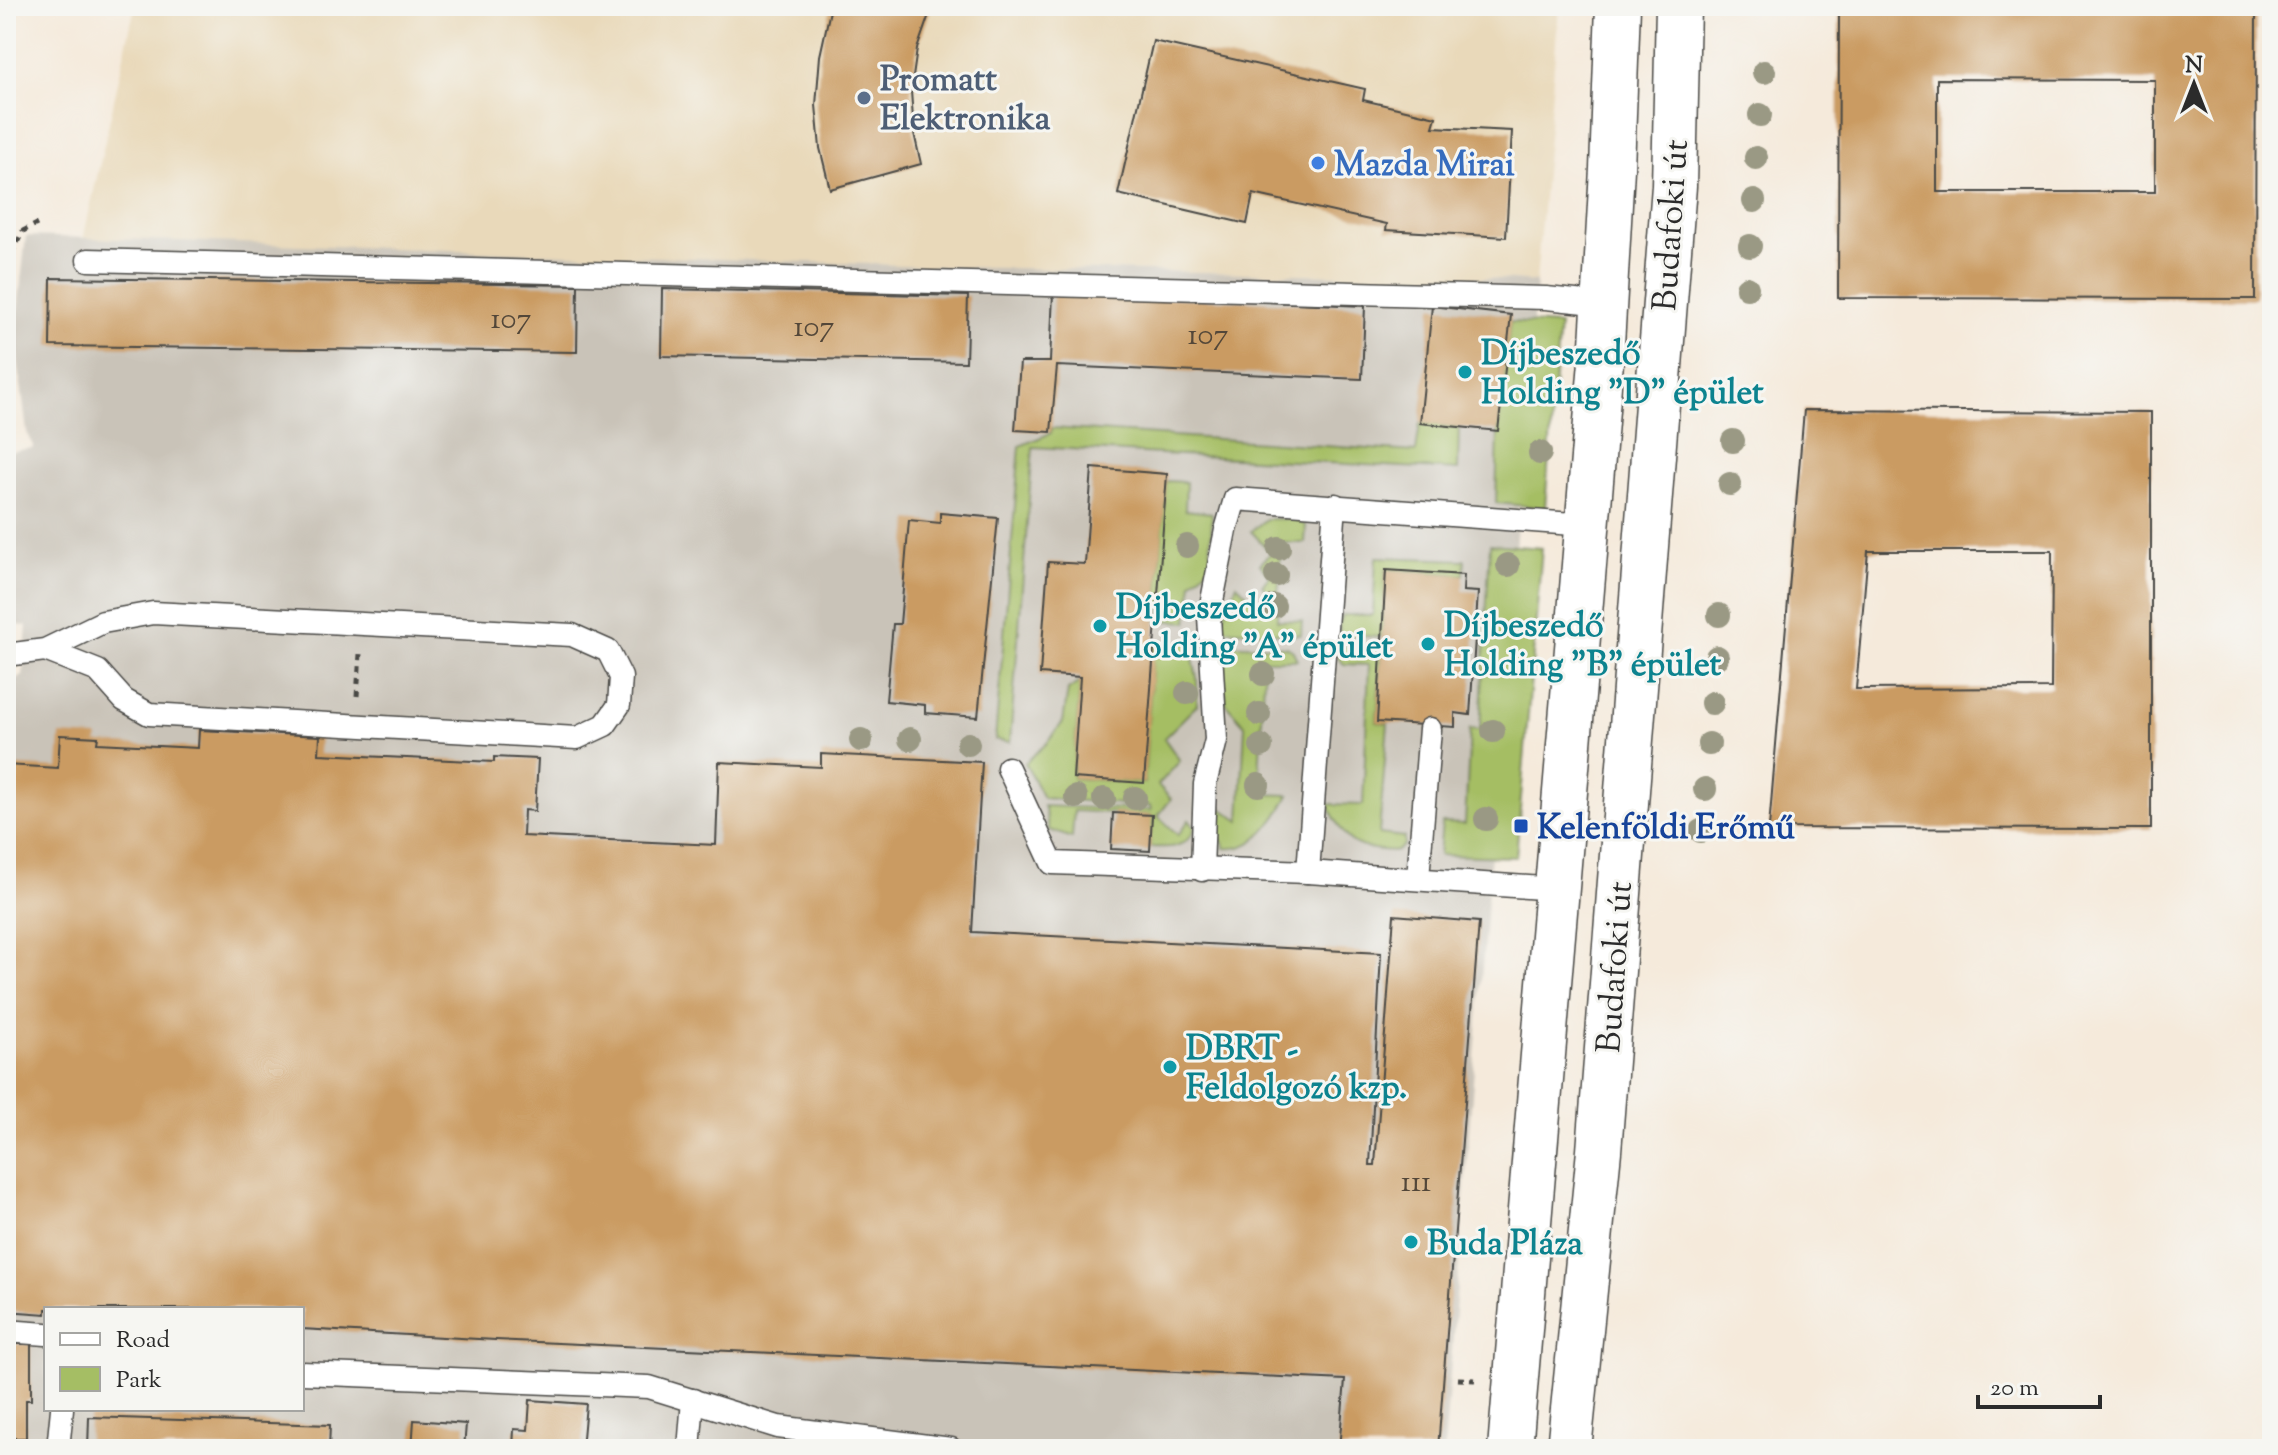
<svg xmlns="http://www.w3.org/2000/svg" width="2278" height="1455" font-family="'Sorts Mill Goudy',serif">
<style>
.built{fill:#e9d9ba}
.industrial{fill:#c9c3b8;fill-rule:evenodd}
.green{fill:#a5be64;stroke:#687448;stroke-width:2}
.building{fill:#ca9b62;fill-rule:evenodd}
.lines{fill:none;stroke-linecap:round;stroke-linejoin:round}
.service-casing{stroke:#494845;stroke-width:25}
.secondary-casing{stroke:#494845;stroke-width:47}
.path{stroke:#494845;stroke-width:5;stroke-dasharray:6 6;stroke-linecap:butt}
.service{stroke:#fff;stroke-width:22}
.secondary{stroke:#fff;stroke-width:44}
.tree{fill:#9a9984}
.service-dot{fill:#5c6f8a;stroke:#f6f6f2;stroke-width:3}
.shop-dot{fill:#3f7fe0;stroke:#f6f6f2;stroke-width:3}
.culture-dot{fill:#0f9aa8;stroke:#f6f6f2;stroke-width:3}
.transit-dot{fill:#1a4fb4;stroke:#f6f6f2;stroke-width:3}
.labels{text-anchor:middle;stroke-width:6;stroke-linejoin:round;paint-order:stroke}
.number-label{font-size:30px;fill:#534739}
.service-label{font-size:34px;font-weight:bold;fill:#4e5e75;stroke:#f6f6f2;text-anchor:start}
.shop-label{font-size:34px;font-weight:bold;fill:#366cbe;stroke:#f6f6f2;text-anchor:start}
.street-label{font-size:34px;fill:#2b2b2b;stroke:#f6f6f2}
.culture-label{font-size:34px;font-weight:bold;fill:#0d838f;stroke:#f6f6f2;text-anchor:start}
.transit-label{font-size:34px;font-weight:bold;fill:#164399;stroke:#f6f6f2;text-anchor:start}
</style>
<rect width="100%" height="100%" fill="#f6f6f2"/>
<filter id="ink" filterUnits="userSpaceOnUse"><feTurbulence type="fractalNoise" baseFrequency=".0125" numOctaves="2"/><feDisplacementMap in="SourceGraphic" scale="16" xChannelSelector="R" yChannelSelector="G"/><feConvolveMatrix kernelMatrix="1 2 1 2 8 2 1 2 1" color-interpolation-filters="sRGB"/></filter>
<filter id="wash" filterUnits="userSpaceOnUse"><feTurbulence type="fractalNoise" baseFrequency=".006" numOctaves="4" result="noise"/><feDisplacementMap in="SourceGraphic" scale="32" xChannelSelector="R" yChannelSelector="G"/><feGaussianBlur stdDeviation="1.8" result="paint"/><feColorMatrix in="noise" values="0 0 0 0 0 0 0 0 0 0 0 0 0 0 0 0 0 1.4 0 .05"/><feComposite in="paint" operator="in"/></filter>
<g filter="url(#wash)">
<rect width="100%" height="100%" fill="#f5eadb"/>
<polygon class="built" points="135,6 1559,6 1536,282 1486,278 960,267 83,240"/>
<path class="industrial" d="M26,236L960,267L1486,278L1536,282L1444,1449H6V682L23,676L27,626L6,624V452L34,448L27,432L15,337ZM46,1309H302V1409H46Z"/>
<g class="green">
<polygon points="1510,322 1559,325 1545,508 1496,503 1498,431"/>
<polygon points="1420,423 1459,427 1458,470 1033,447 1010,742 995,740 1020,446 1051,433 1052,428 1416,452"/>
<polygon points="1166,481 1186,482 1185,510 1212,513 1210,566 1192,582 1188,622 1156,620"/>
<polygon points="1266,519 1293,519 1306,525 1305,543 1281,543 1277,620 1302,621 1301,635 1223,629 1220,626 1237,584 1262,609 1273,598 1262,585 1270,576 1260,564 1271,553 1251,531"/>
<polygon points="1490,544 1542,548 1516,857 1439,855 1442,823 1465,824 1470,729 1480,730"/>
<polygon points="1376,557 1465,560 1464,575 1386,570 1382,637 1340,635 1339,625 1343,615 1373,615"/>
<path d="M1154,641L1190,643L1197,678V705L1164,738L1180,761L1158,785L1171,799L1158,816L1178,835L1189,820L1195,828C1187,849 1169,848 1150,847L1151,815L1074,811L1072,838L1049,830L1044,806L1151,810L1150,806L1043,798L1025,763L1047,743L1063,722L1068,690L1080,682L1073,778L1144,783Z"/>
<path d="M1222,644L1287,647L1293,651L1297,660H1265L1258,794L1289,795C1277,819 1255,852 1225,848L1217,830L1218,806L1240,821L1245,725L1226,704Z"/>
<path d="M1341,646L1381,650L1377,722L1388,723L1379,834L1404,837V845L1397,851C1353,849 1346,845 1328,804L1363,805L1369,665L1344,664L1337,657Z"/>
</g>
<g id="blocks">
<g class="building">
<polygon points="831,6 932,6 917,49 911,91 914,133 921,164 830,189 820,148 816,105 820,56"/>
<path d="M1839,6H2256L2255,299L1838,298ZM1937,79L2155,80V192H1937Z"/>
<polygon points="1153,41 1365,89 1363,100 1436,117 1433,127 1512,131 1506,237 1386,230 1387,224 1253,194 1247,224 1118,194"/>
<polygon points="51,278 578,285 577,352 50,346"/>
<polygon points="662,289 968,296 966,362 661,356"/>
<polygon points="1053,293 1365,306 1362,379 1057,366 1051,432 1015,430 1020,362 1050,362"/>
<polygon points="1432,306 1511,315 1498,431 1420,423"/>
<path d="M1804,410L2151,412V829L1769,828ZM1868,551H2052L2051,688L1856,689Z"/>
<polygon points="1092,468 1167,474 1144,783 1073,778 1080,677 1040,674 1048,562 1085,564"/>
<polygon points="940,513 998,518 978,717 925,713 925,705 886,701 893,624 900,624 909,520 940,523"/>
<polygon points="1386,570 1464,575 1463,591 1478,592 1470,715 1455,713 1455,727 1377,722"/>
<polygon points="199,730 320,736 319,754 494,762 494,757 538,759 535,811 524,810 523,836 716,845 719,762 821,767 821,754 982,762 972,932 1381,953 1370,1165 1375,1165 1394,915 1479,922 1438,1449 1339,1449 1345,1380 496,1340 302,1329 302,1309 46,1309 46,1314 6,1311 6,765 58,768 60,735 98,737 97,743 198,748"/>
<polygon points="1113,813 1152,815 1150,851 1111,849"/>
<polygon points="6,1344 31,1344 31,1400 26,1400 26,1438 6,1438"/>
<polygon points="530,1400 586,1404 582,1449 513,1449 514,1429 528,1430"/>
<polygon points="89,1417 330,1425 329,1449 88,1449"/>
<polygon points="414,1420 466,1424 464,1449 412,1449"/>
</g>
</g>
</g>
<g filter="url(#ink)">
<use href="#blocks" fill-opacity="0" stroke="#494845" stroke-width="2"/>
<g class="lines">
<g class="service-casing">
<g id="service">
<polyline points="88,260 1546,298 1605,304"/>
<polyline points="6,655 45,650 103,622 153,613 572,635 608,651 621,677 619,705 605,725 577,738 149,714 124,700 98,671 45,650"/>
<polyline points="1008,768 1052,863 1308,872 1557,889"/>
<polyline points="1202,870 1205,784 1216,740 1209,616 1226,530 1235,499 1587,525"/>
<polyline points="1308,872 1335,505"/>
<polyline points="1418,878 1430,729"/>
<polyline points="6,1331 46,1334"/>
<polyline points="302,1373 649,1387 778,1427 951,1449"/>
<polyline points="58,1449 62,1409"/>
<polyline points="689,1449 693,1400"/>
</g>
</g>
<g class="secondary-casing">
<g id="secondary">
<polyline points="1510,1449 1601,362 1612,169 1618,6"/>
<polyline points="1569,1449 1599,1151 1674,186 1678,6"/>
</g>
</g>
<g class="path">
<polyline points="6,264 23,231 37,224"/>
<polyline points="357,696 360,654"/>
<polyline points="1458,1379 1475,1380"/>
</g>
<use href="#service" class="service"/>
<use href="#secondary" class="secondary"/>
</g>
<g class="tree">
<circle cx="1764" cy="72" r="12"/>
<circle cx="1760" cy="115" r="12"/>
<circle cx="1756" cy="158" r="12"/>
<circle cx="1754" cy="201" r="12"/>
<circle cx="1750" cy="246" r="12"/>
<circle cx="1747" cy="288" r="12"/>
<circle cx="1733" cy="441" r="12"/>
<circle cx="1540" cy="453" r="12"/>
<circle cx="1730" cy="484" r="12"/>
<circle cx="1187" cy="546" r="12"/>
<circle cx="1279" cy="548" r="12"/>
<circle cx="1508" cy="565" r="12"/>
<circle cx="1276" cy="575" r="12"/>
<circle cx="1274" cy="606" r="12"/>
<circle cx="1719" cy="615" r="12"/>
<circle cx="1717" cy="657" r="12"/>
<circle cx="1263" cy="674" r="12"/>
<circle cx="1187" cy="693" r="12"/>
<circle cx="1712" cy="703" r="12"/>
<circle cx="1259" cy="714" r="12"/>
<circle cx="1493" cy="731" r="12"/>
<circle cx="910" cy="739" r="12"/>
<circle cx="861" cy="740" r="12"/>
<circle cx="968" cy="744" r="12"/>
<circle cx="1709" cy="744" r="12"/>
<circle cx="1261" cy="746" r="12"/>
<circle cx="1258" cy="785" r="12"/>
<circle cx="1705" cy="789" r="12"/>
<circle cx="1076" cy="797" r="12"/>
<circle cx="1135" cy="798" r="12"/>
<circle cx="1104" cy="799" r="12"/>
<circle cx="1486" cy="819" r="12"/>
<circle cx="1701" cy="831" r="12"/>
</g>
</g>
<circle class="service-dot" cx="864" cy="98" r="8"/>
<circle class="shop-dot" cx="1318" cy="163" r="8"/>
<g class="culture-dot">
<circle cx="1465" cy="372" r="8"/>
<circle cx="1100" cy="626" r="8"/>
<circle cx="1428" cy="644" r="8"/>
<circle cx="1170" cy="1067" r="8"/>
<circle cx="1411" cy="1242" r="8"/>
</g>
<rect class="transit-dot" x="1513" y="818" width="16" height="16" rx="4"/>
<g class="labels">
<g class="number-label">
<text x="511" y="328">107</text>
<text x="814" y="336">107</text>
<text x="1208" y="344">107</text>
<text x="1416" y="1191">111</text>
</g>
<g class="service-label">
<text x="880" y="90">Promatt<tspan x="880" dy="39">Elektronika</tspan></text>
</g>
<g class="shop-label">
<text x="1334" y="175">Mazda Mirai</text>
</g>
<g class="street-label">
<text transform="translate(1669 225) rotate(-86)" y="12">Budafoki út</text>
<text transform="translate(1613 967) rotate(-86)" y="12">Budafoki út</text>
</g>
<g class="culture-label">
<text x="1481" y="364">Díjbeszedő<tspan x="1481" dy="39">Holding "D" épület</tspan></text>
<text x="1116" y="618">Díjbeszedő<tspan x="1116" dy="39">Holding "A" épület</tspan></text>
<text x="1444" y="636">Díjbeszedő<tspan x="1444" dy="39">Holding "B" épület</tspan></text>
<text x="1186" y="1059">DBRT -<tspan x="1186" dy="39">Feldolgozó kzp.</tspan></text>
<text x="1427" y="1254">Buda Pláza</text>
</g>
<g class="transit-label">
<text x="1537" y="838">Kelenföldi Erőmű</text>
</g>
</g>
<rect width="2278" height="1455" fill="none" stroke="#f6f6f2" stroke-width="32"/>
<rect x="44" y="1307" width="260" height="104" fill="#f6f6f2" stroke="#a5a5a2" stroke-width="2"/>
<rect x="60" y="1333" width="40" height="12" fill="#ffffff" stroke="#a5a5a2" stroke-width="2"/>
<text x="116" y="1347" font-size="24" fill="#2b2b2b">Road</text>
<rect x="60" y="1367" width="40" height="24" fill="#a5be64" stroke="#a5a5a2" stroke-width="2"/>
<text x="116" y="1387" font-size="24" fill="#2b2b2b">Park</text>
<g transform="translate(2194 84)" stroke="#f6f6f2" stroke-width="6" paint-order="stroke">
<path d="M0-6L14 30L0 20L-14 30Z" fill="#2b2b2b"/>
<text y="-12" font-size="22" font-weight="bold" text-anchor="middle" fill="#2b2b2b">N</text>
</g>
<path d="M1978 1395v12h122v-12" fill="none" stroke="#2b2b2b" stroke-width="4"/>
<text x="1990" y="1395" font-size="24" fill="#2b2b2b" stroke="#f6f6f2" stroke-width="6" paint-order="stroke">20 m</text>
</svg>
